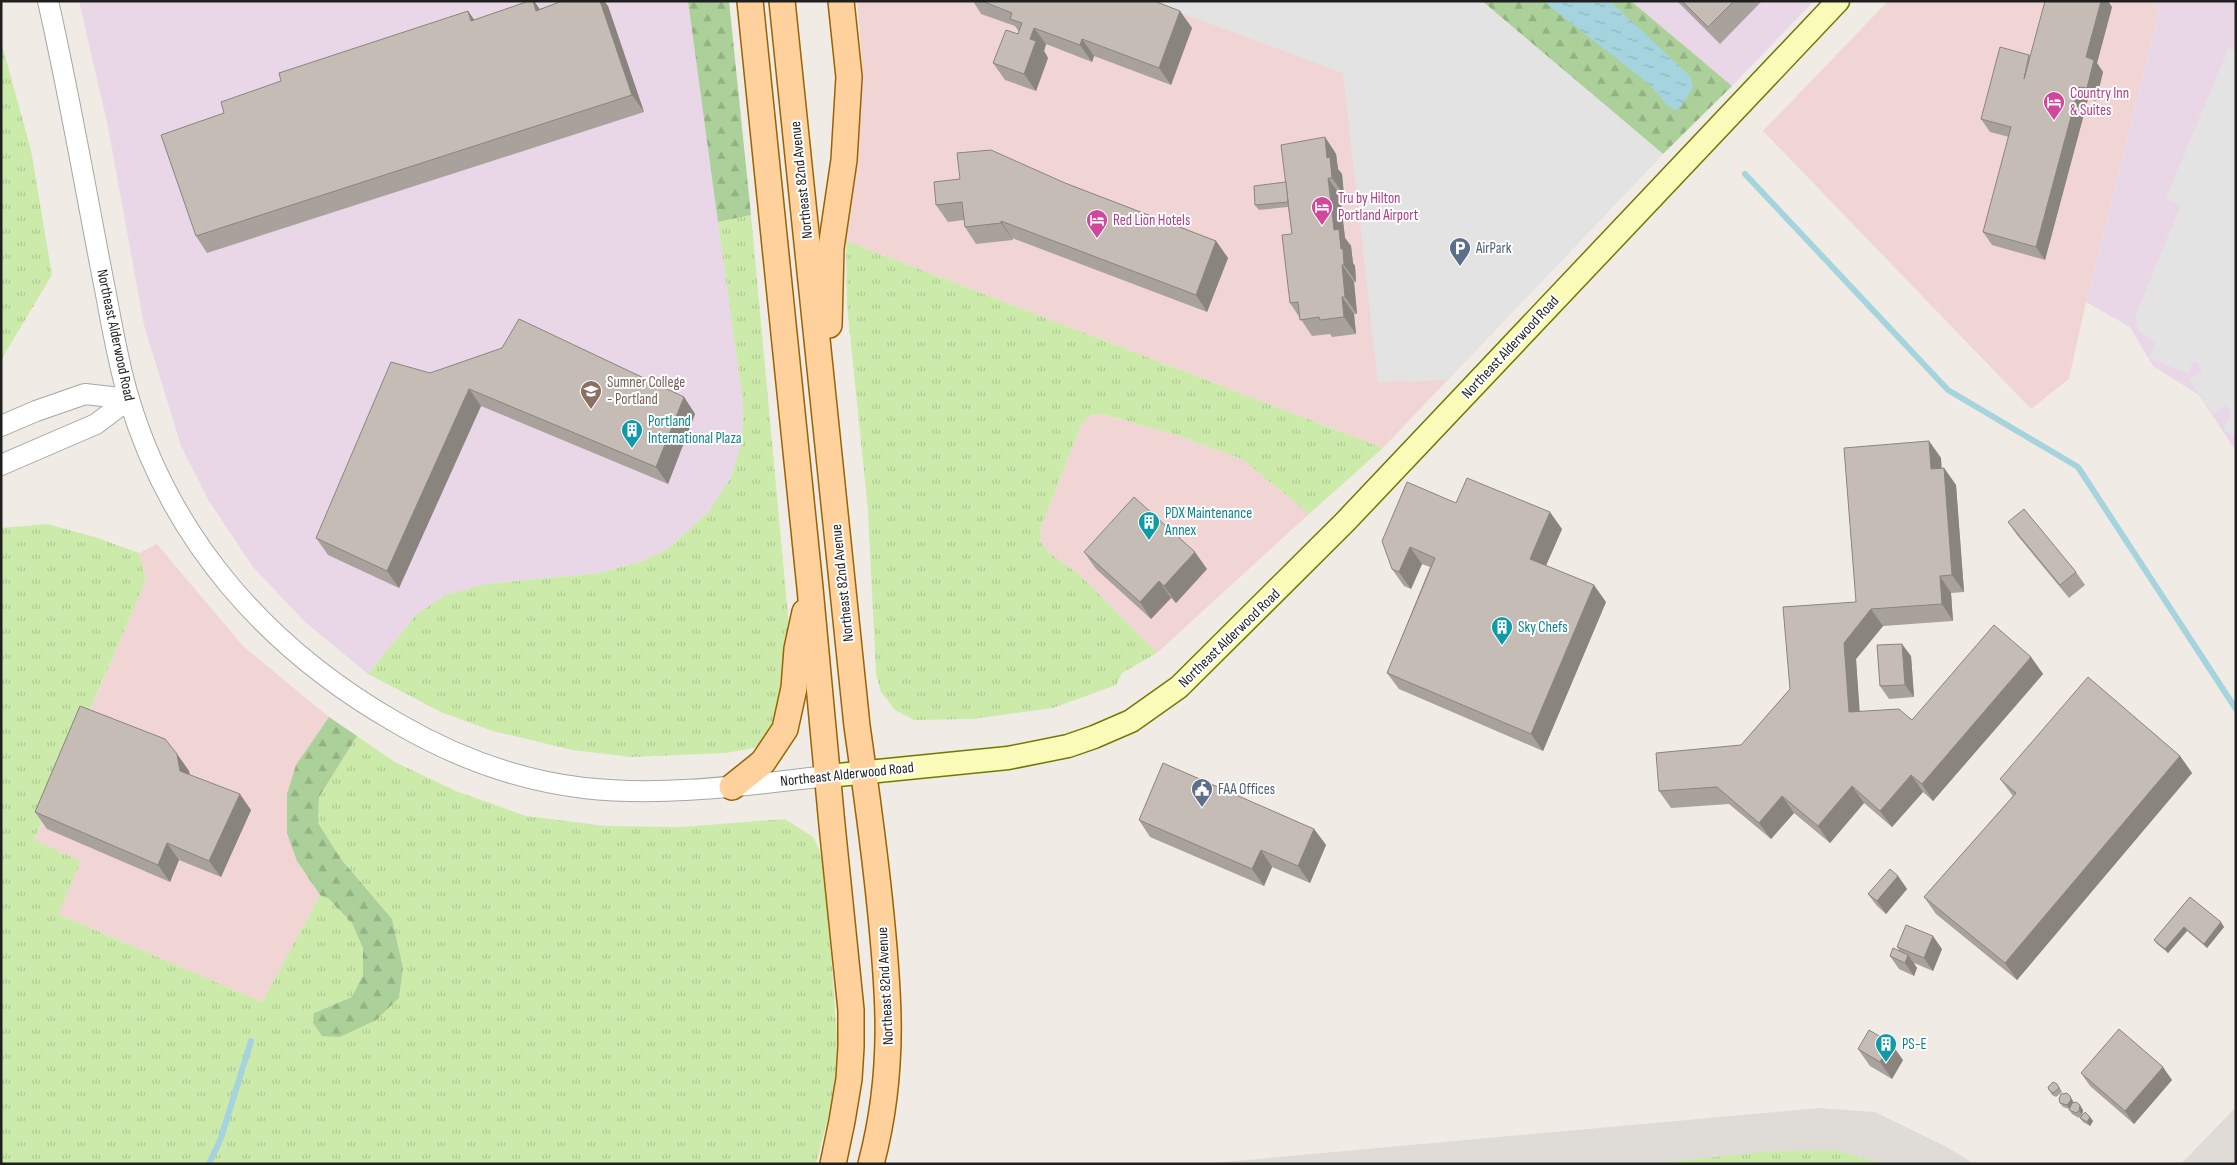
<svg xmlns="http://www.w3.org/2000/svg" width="2237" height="1165" font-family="'Sofia Sans Condensed',sans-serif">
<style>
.commercial{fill:#f1d5d5}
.industrial{fill:#e9d7e7}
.airport{fill:#dfdcd7}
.grass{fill:url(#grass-tufts)}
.forest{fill:url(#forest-firs)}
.parking{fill:#e3e3e3}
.water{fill:url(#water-ripples)}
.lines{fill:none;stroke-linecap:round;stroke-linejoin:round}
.stream{stroke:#a5d4df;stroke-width:6}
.tertiary-casing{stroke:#a6a6a6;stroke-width:22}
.secondary-casing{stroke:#717a02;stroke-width:25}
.primary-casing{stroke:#9b6200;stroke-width:28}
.tertiary{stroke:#fff;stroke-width:20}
.secondary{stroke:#fafbb9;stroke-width:22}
.primary{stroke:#fed19d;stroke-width:25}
.wall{fill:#a9a29c}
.shaded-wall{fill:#8a847f}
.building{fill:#c5bcb5;stroke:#8a847f}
.labels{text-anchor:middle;stroke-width:4;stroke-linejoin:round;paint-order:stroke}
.hotel-label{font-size:15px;fill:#b23c85;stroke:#fff;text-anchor:start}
.street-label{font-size:15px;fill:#1f1f1f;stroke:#fff}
.service-label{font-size:15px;fill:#4e5e75;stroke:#fff;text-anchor:start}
.education-label{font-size:15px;fill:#785e54;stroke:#fff;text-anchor:start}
.culture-label{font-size:15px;fill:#0d838f;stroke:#fff;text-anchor:start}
</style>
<defs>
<pattern id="grass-tufts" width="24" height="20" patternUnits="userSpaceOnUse" patternTransform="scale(1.25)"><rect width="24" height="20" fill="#ccebab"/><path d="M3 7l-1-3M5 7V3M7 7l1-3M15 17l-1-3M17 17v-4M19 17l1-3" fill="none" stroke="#afc993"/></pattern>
<pattern id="forest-firs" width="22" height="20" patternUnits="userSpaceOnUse" patternTransform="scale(1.25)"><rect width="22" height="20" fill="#abd099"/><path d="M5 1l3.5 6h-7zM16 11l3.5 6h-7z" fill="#93b283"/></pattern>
<pattern id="water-ripples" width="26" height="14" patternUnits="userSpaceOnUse" patternTransform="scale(1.25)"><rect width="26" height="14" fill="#a5d4df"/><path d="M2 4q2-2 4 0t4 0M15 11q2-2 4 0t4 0" fill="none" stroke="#8eb6bf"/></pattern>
</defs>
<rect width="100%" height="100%" fill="#f0ece5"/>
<g class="commercial">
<polygon points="857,1 1482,1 1663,154 1383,448 846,241 863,81"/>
<polygon points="1888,1 2157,1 2158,14 2086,302 2069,379 2031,409 1763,131"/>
<polygon points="1101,414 1176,435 1242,459 1309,514 1157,653 1080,575 1048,552 1040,541 1041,527 1082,423 1091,415"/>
<polygon points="157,544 243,646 329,717 296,765 297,861 320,895 262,1002 58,914 34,841 146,580 139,553"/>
</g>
<g class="industrial">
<polygon points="79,1 688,1 743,403 742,441 731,477 709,511 669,548 643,561 599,573 486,584 416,615 368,674 305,622 253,567 209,501 181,446 144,325 108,127"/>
<polygon points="1631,1 1814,1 1732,86"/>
<polygon points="2157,1 2236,1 2236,451 2199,395 2153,366 2130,327 2086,302 2158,14"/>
</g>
<g class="airport">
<polygon points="2236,1107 2236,1164 2181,1164"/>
<polygon points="1819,1108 1875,1112 1947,1147 1974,1164 1202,1164"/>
</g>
<g class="grass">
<polygon points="1,41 31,150 52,275 1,360"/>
<polygon points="751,215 791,648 786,691 769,739 754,748 726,753 631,757 572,750 493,731 443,713 368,674 416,615 445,595 486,584 599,573 643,561 669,548 709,511 731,477 742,441 743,403 718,222"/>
<polygon points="846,241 1383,448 1309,514 1242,459 1176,435 1102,414 1091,415 1082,423 1041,527 1040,541 1048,552 1080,575 1157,653 1122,673 1116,685 1053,708 972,719 914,720 895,710 881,692 876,674 868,511 847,305"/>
<path d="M47,524L95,537L139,553L146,580L34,840L81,861L58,914L262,1002L320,895C348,905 372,947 362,976C360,983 355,990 352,997L314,1013L399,998L403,968L392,919L341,859L318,823L319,797L357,736L395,762L456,791L526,816L607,826L681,827L785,819L813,837L819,849L825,871L837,1038L835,1091L816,1164H1V528Z"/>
<polygon points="1835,1150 1884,1164 1646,1164 1773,1151"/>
</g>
<g class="forest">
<polygon points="688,1 729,1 751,215 718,222"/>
<polygon points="1482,1 1631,1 1732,86 1663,154"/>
<polygon points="329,717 357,736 319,797 318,823 341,859 392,919 403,968 399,998 376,1020 340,1037 322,1036 313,1023 314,1013 352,997 363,975 363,948 352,923 329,899 320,895 297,861 287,833 287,794 296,765"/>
</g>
<g class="parking">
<polygon points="1149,1 1482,1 1663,154 1448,380 1378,382 1343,73"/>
<polygon points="2229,47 2236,50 2236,436 2223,430 2231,414 2227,406 2225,405 2213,414 2189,380 2202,371 2197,362 2193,362 2188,374 2150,358 2155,343 2139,331 2135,317 2180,207 2179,204 2166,198"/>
</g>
<polygon class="water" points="1543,1 1610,1 1690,76 1693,87 1681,107 1675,110 1668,106 1649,84"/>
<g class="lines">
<g class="stream">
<polyline points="1745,174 1948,390 2078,467 2236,709"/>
<polyline points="209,1164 221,1138 251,1041"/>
</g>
<g class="tertiary-casing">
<g id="tertiary">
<path d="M48,1C69,93 85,187 103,279C111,319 117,360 129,399C172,542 269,650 397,723C455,757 517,780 584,788C666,797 746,785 828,776"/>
<polyline points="1,426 36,411 85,394 129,399"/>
<polyline points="1,465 96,424 129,399"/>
</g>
</g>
<g class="secondary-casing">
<polyline id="secondary" points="828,776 1008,758 1068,746 1094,737 1131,721 1179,687 1345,522 1838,1"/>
</g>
<g class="primary-casing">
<g id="primary">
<polyline points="750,1 810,588 832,825 851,1010 851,1047 849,1079 842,1121 833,1164"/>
<path d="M782,1L857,726C865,782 873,839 879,896C889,990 896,1070 871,1164"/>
<polyline points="829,325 831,248 844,160 849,77 841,1"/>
<polyline points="732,787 763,762 785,729 794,688 797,649 805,612"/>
</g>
</g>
<use href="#tertiary" class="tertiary"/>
<use href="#secondary" class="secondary"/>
<use href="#primary" class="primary"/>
</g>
<g class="wall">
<polygon points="529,1 534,1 540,9 562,1 604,1 608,6 644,112 207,253 196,236 224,113 281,81 468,11 474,20"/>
<polygon points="973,1 1154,1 1180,11 1192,28 1171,85 1094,56 1092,62 1046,44 1044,51 1048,58 1036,91 1005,80 993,63 1018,34 1019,32 1015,26 981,14"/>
<polygon points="1677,1 1762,1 1720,44"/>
<polygon points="2045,1 2108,1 2112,7 2097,63 2103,72 2096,101 2088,99 2045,260 1992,245 1983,232 2009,137 1990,132 1981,119 2029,55 2030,57"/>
<polygon points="1325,137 1336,154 1338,169 1342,174 1344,195 1340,195 1345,238 1351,246 1353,263 1355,266 1356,282 1354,282 1357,314 1354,314 1356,334 1332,337 1330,334 1312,336 1290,303 1292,234 1288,207 1259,210 1255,205 1286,182"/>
<polygon points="1065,183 1216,241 1228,258 1207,312 1012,238 1013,240 976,244 965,227 964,220 948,222 936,205"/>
<polygon points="430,373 684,397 695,414 668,484 481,406 399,588 328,555 316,538"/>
<polygon points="1929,441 1941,458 1941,469 1944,468 1956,485 1964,592 1951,593 1953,621 1883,626 1856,659 1859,711 1912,720 2031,657 2043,674 1933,801 1923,792 1892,827 1864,803 1830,843 1794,813 1771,839 1729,804 1671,808 1659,791 1741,745 1790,689 1856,602"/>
<polygon points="1456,503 1562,529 1546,565 1606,602 1543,751 1399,689 1387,673 1430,567 1422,564 1411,589 1404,586 1392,569 1382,541"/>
<polygon points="2008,522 2076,572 2085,585 2069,598 2017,535"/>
<polygon points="1084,552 1207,569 1176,603 1171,598 1151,619 1096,569"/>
<polygon points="1911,656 1914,697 1889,699 1880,686"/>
<polygon points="177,754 189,771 190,775 251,810 221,877 179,860 170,882 47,829 35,812"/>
<polygon points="2180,756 2192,773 2017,980 1936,914 1924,897 2013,796 2000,779"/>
<polygon points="1139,820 1314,829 1326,845 1310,883 1272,867 1264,886 1150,837"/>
<polygon points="1898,876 1907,889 1886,914 1877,906 1868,894"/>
<polygon points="2190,897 2224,927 2207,948 2187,931 2168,953 2157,944 2154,940"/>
<polygon points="1897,947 1942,949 1933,971 1914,963 1917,968 1914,976 1899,969 1890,956 1900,952"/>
<polygon points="1858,1049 1903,1060 1892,1079 1870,1066"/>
<polygon points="2081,1073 2172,1080 2134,1124 2090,1086"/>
<polygon points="2053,1082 2060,1088 2062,1092 2056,1097 2052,1095 2049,1090"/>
<polygon points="2070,1096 2073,1102 2083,1110 2082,1115 2090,1117 2093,1121 2090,1126 2083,1122 2080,1118 2081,1116 2079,1118 2072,1114 2069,1109 2063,1107 2060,1103"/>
</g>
<g class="shaded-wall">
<polygon points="533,1 534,1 545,17 536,11"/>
<polygon points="600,1 604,1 608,6 644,112 632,95"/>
<polygon points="2101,1 2108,1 2112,7 2097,63 2103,72 2096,101 2087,88 2086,57"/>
<polygon points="468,11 480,28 471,21"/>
<polygon points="1180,11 1192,28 1171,85 1159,68"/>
<polygon points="1034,28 1046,44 1044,51 1048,58 1036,91 1024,74 1030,39"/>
<polygon points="1082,39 1094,56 1092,62 1080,45"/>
<polygon points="2079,87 2088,99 2045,260 2036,247"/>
<polygon points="1325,137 1336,154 1338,169 1342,174 1344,195 1332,178 1327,158"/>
<polygon points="1328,178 1340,195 1345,238 1351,246 1353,263 1355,266 1356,282 1344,265 1341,249 1334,230"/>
<polygon points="1001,221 1012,238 1013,240 1001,223"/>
<polygon points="1216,241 1228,258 1207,312 1196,295"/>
<polygon points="1342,265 1354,282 1357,314 1345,297"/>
<polygon points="1342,297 1354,314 1356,334 1344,317"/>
<polygon points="469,389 481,406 399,588 387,571"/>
<polygon points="684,397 695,414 668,484 656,467"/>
<polygon points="1929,441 1941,458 1943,486 1931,469"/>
<polygon points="1944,468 1956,485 1964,592 1952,575"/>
<polygon points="1550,512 1562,529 1542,575 1530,559"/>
<polygon points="1410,547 1422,564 1411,589 1399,572"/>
<polygon points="1195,552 1207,569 1176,603 1164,586"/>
<polygon points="1940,576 1951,593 1953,621 1942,604"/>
<polygon points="1159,581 1171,598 1151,619 1140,602"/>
<polygon points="1594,585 1606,602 1543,751 1531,734"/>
<polygon points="1871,609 1883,626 1856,659 1861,729 1849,712 1844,643"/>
<polygon points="1902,644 1911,656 1914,697 1905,685"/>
<polygon points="2031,657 2043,674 1933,801 1922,784"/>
<polygon points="177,754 189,771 192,788 180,771"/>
<polygon points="2180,756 2192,773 2017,980 2005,963"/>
<polygon points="1911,775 1923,792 1892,827 1880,811"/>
<polygon points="1852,786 1864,803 1830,843 1818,826"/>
<polygon points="240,794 251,810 221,877 209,861"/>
<polygon points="1782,796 1794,813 1771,839 1759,823"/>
<polygon points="1314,829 1326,845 1310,883 1298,866"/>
<polygon points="167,843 179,860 170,882 158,865"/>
<polygon points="1261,850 1272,867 1264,886 1252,869"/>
<polygon points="1898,876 1907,889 1886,914 1877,901"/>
<polygon points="2221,922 2224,927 2207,948 2204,944"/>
<polygon points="2184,927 2187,931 2168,953 2165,949"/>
<polygon points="1933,936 1942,949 1933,971 1924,958"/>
<polygon points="1908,955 1917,968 1914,976 1905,963"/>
<polygon points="1891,1043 1903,1060 1892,1079 1880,1062"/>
<polygon points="2163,1067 2172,1080 2134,1124 2125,1111"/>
<polygon points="2070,1096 2073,1101 2074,1105 2070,1109 2067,1105"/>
<polygon points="2080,1105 2083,1110 2082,1115 2079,1111"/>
<polygon points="2090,1117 2093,1121 2090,1126 2087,1122"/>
</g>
<g class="building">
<polygon points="529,1 533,1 536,11 562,1 600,1 632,95 196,236 161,135 224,113 221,102 281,81 279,73 468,11 471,21"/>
<polygon points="982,1 1154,1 1180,11 1159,68 1082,39 1080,45 1034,28 1030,39 1036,41 1024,74 993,63 1006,30 1018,34 1022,23 1010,19 1012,13"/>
<polygon points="1682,1 1734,1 1708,27"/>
<polygon points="2045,1 2101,1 2086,57 2094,60 2087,88 2079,87 2036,247 1983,232 2011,127 1981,119 2000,47 2029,55 2024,79"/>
<polygon points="1325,137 1327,158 1330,157 1332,178 1328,178 1334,230 1339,229 1341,249 1343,249 1344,265 1342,265 1345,297 1342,297 1344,317 1320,320 1319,317 1300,320 1298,302 1290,303 1282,235 1292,234 1281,145"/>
<polygon points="991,150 1065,183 1216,241 1196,295 1001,221 1001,223 965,227 962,202 936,205 934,182 960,179 957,153"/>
<polygon points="1286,182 1288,202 1255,205 1254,186"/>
<polygon points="519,319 684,397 656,467 469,389 387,571 316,538 391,362 430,373 502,348"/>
<polygon points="1929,441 1931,469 1944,468 1952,575 1940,576 1942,604 1871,609 1844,643 1849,712 1899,709 1912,720 1994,625 2031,657 1922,784 1911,775 1880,811 1852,786 1818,826 1782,796 1759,823 1717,787 1659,791 1656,753 1741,745 1790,689 1783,607 1856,602 1844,448"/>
<polygon points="1467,478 1550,512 1530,559 1594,585 1531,734 1387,673 1435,558 1410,547 1399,572 1392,569 1382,541 1407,482 1456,503"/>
<polygon points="1134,497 1195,552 1164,586 1159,581 1140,602 1084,552"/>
<polygon points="2024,509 2076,572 2060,585 2008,522"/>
<polygon points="1902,644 1905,685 1880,686 1877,645"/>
<polygon points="2088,677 2180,756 2005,963 1924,897 2016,793 2000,779"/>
<polygon points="80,706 165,739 177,754 180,771 240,794 209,861 167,843 158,865 35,812"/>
<polygon points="1163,763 1314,829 1298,866 1261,850 1252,869 1139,820"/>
<polygon points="1890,869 1898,876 1877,901 1868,894"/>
<polygon points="2190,897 2221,922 2204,944 2184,927 2165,949 2154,940"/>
<polygon points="1906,925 1933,936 1924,958 1897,947"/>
<polygon points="1893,948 1908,955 1905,963 1890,956"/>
<polygon points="2119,1029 2163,1067 2125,1111 2081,1073"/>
<polygon points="1869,1030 1891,1043 1880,1062 1858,1049"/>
<polygon points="2053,1082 2057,1084 2059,1088 2053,1093 2049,1090 2048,1087"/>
<polygon points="2067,1093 2070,1096 2071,1100 2067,1105 2060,1103 2059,1099 2061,1094"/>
<polygon points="2076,1102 2080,1105 2079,1111 2076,1113 2069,1110 2072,1103"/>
<polygon points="2085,1112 2090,1117 2087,1122 2080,1118"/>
</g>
<defs>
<g id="hotel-pin" transform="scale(1.125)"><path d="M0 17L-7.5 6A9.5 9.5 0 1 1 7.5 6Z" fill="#d1479c" stroke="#fff"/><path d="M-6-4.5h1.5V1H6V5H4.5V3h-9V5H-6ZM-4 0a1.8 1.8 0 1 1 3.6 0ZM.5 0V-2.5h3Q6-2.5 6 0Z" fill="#fff"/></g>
<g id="parking-pin" transform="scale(1.125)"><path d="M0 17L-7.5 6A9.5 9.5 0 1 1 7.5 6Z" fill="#5c6f8a" stroke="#fff"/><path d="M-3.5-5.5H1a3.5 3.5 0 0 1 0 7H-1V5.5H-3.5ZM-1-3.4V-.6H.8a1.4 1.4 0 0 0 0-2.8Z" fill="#fff"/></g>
<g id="university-pin" transform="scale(1.125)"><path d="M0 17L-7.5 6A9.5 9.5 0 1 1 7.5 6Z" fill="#8d6e63" stroke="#fff"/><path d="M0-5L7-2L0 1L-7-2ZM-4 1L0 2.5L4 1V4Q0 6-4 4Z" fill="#fff"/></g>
<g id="building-pin" transform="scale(1.125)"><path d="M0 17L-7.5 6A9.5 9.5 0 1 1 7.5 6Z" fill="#0f9aa8" stroke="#fff"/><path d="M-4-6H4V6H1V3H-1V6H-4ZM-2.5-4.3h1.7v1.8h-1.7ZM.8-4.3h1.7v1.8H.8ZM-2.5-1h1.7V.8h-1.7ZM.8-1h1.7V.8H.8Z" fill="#fff"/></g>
<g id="civic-pin" transform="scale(1.125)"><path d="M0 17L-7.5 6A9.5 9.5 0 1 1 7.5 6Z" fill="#5c6f8a" stroke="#fff"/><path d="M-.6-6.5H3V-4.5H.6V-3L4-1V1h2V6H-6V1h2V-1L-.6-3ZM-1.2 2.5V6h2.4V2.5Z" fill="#fff"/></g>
</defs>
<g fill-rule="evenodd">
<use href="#hotel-pin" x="2054" y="102"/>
<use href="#hotel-pin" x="1322" y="207"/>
<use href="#hotel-pin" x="1097" y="220"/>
<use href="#parking-pin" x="1460" y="248"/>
<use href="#university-pin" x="591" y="391"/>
<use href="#building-pin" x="632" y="430"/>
<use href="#building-pin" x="1149" y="522"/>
<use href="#building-pin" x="1502" y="627"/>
<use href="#civic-pin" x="1202" y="789"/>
<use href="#building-pin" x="1886" y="1044"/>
</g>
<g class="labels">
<g class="hotel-label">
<text x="2070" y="98">Country Inn<tspan x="2070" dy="17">&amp; Suites</tspan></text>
<text x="1338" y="203">Tru by Hilton<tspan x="1338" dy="17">Portland Airport</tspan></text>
<text x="1113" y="225">Red Lion Hotels</text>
</g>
<g class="street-label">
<text transform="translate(801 180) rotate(-96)" y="5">Northeast 82nd Avenue</text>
<text transform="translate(116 335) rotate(78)" y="5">Northeast Alderwood Road</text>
<text transform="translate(1510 347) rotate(-47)" y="5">Northeast Alderwood Road</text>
<text transform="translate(842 583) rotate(-96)" y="5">Northeast 82nd Avenue</text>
<text transform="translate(1229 638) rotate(-44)" y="5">Northeast Alderwood Road</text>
<text transform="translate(847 774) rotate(-6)" y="5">Northeast Alderwood Road</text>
<text transform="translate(885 986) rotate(-93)" y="5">Northeast 82nd Avenue</text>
</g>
<g class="service-label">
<text x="1476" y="253">AirPark</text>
<text x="1218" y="794">FAA Offices</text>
</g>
<g class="education-label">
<text x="607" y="387">Sumner College<tspan x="607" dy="17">- Portland</tspan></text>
</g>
<g class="culture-label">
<text x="648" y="426">Portland<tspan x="648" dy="17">International Plaza</tspan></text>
<text x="1165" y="518">PDX Maintenance<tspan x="1165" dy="17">Annex</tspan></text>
<text x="1518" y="632">Sky Chefs</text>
<text x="1902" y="1049">PS-E</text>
</g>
</g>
<rect width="2237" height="1165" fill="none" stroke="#1f1f1f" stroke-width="5"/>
</svg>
